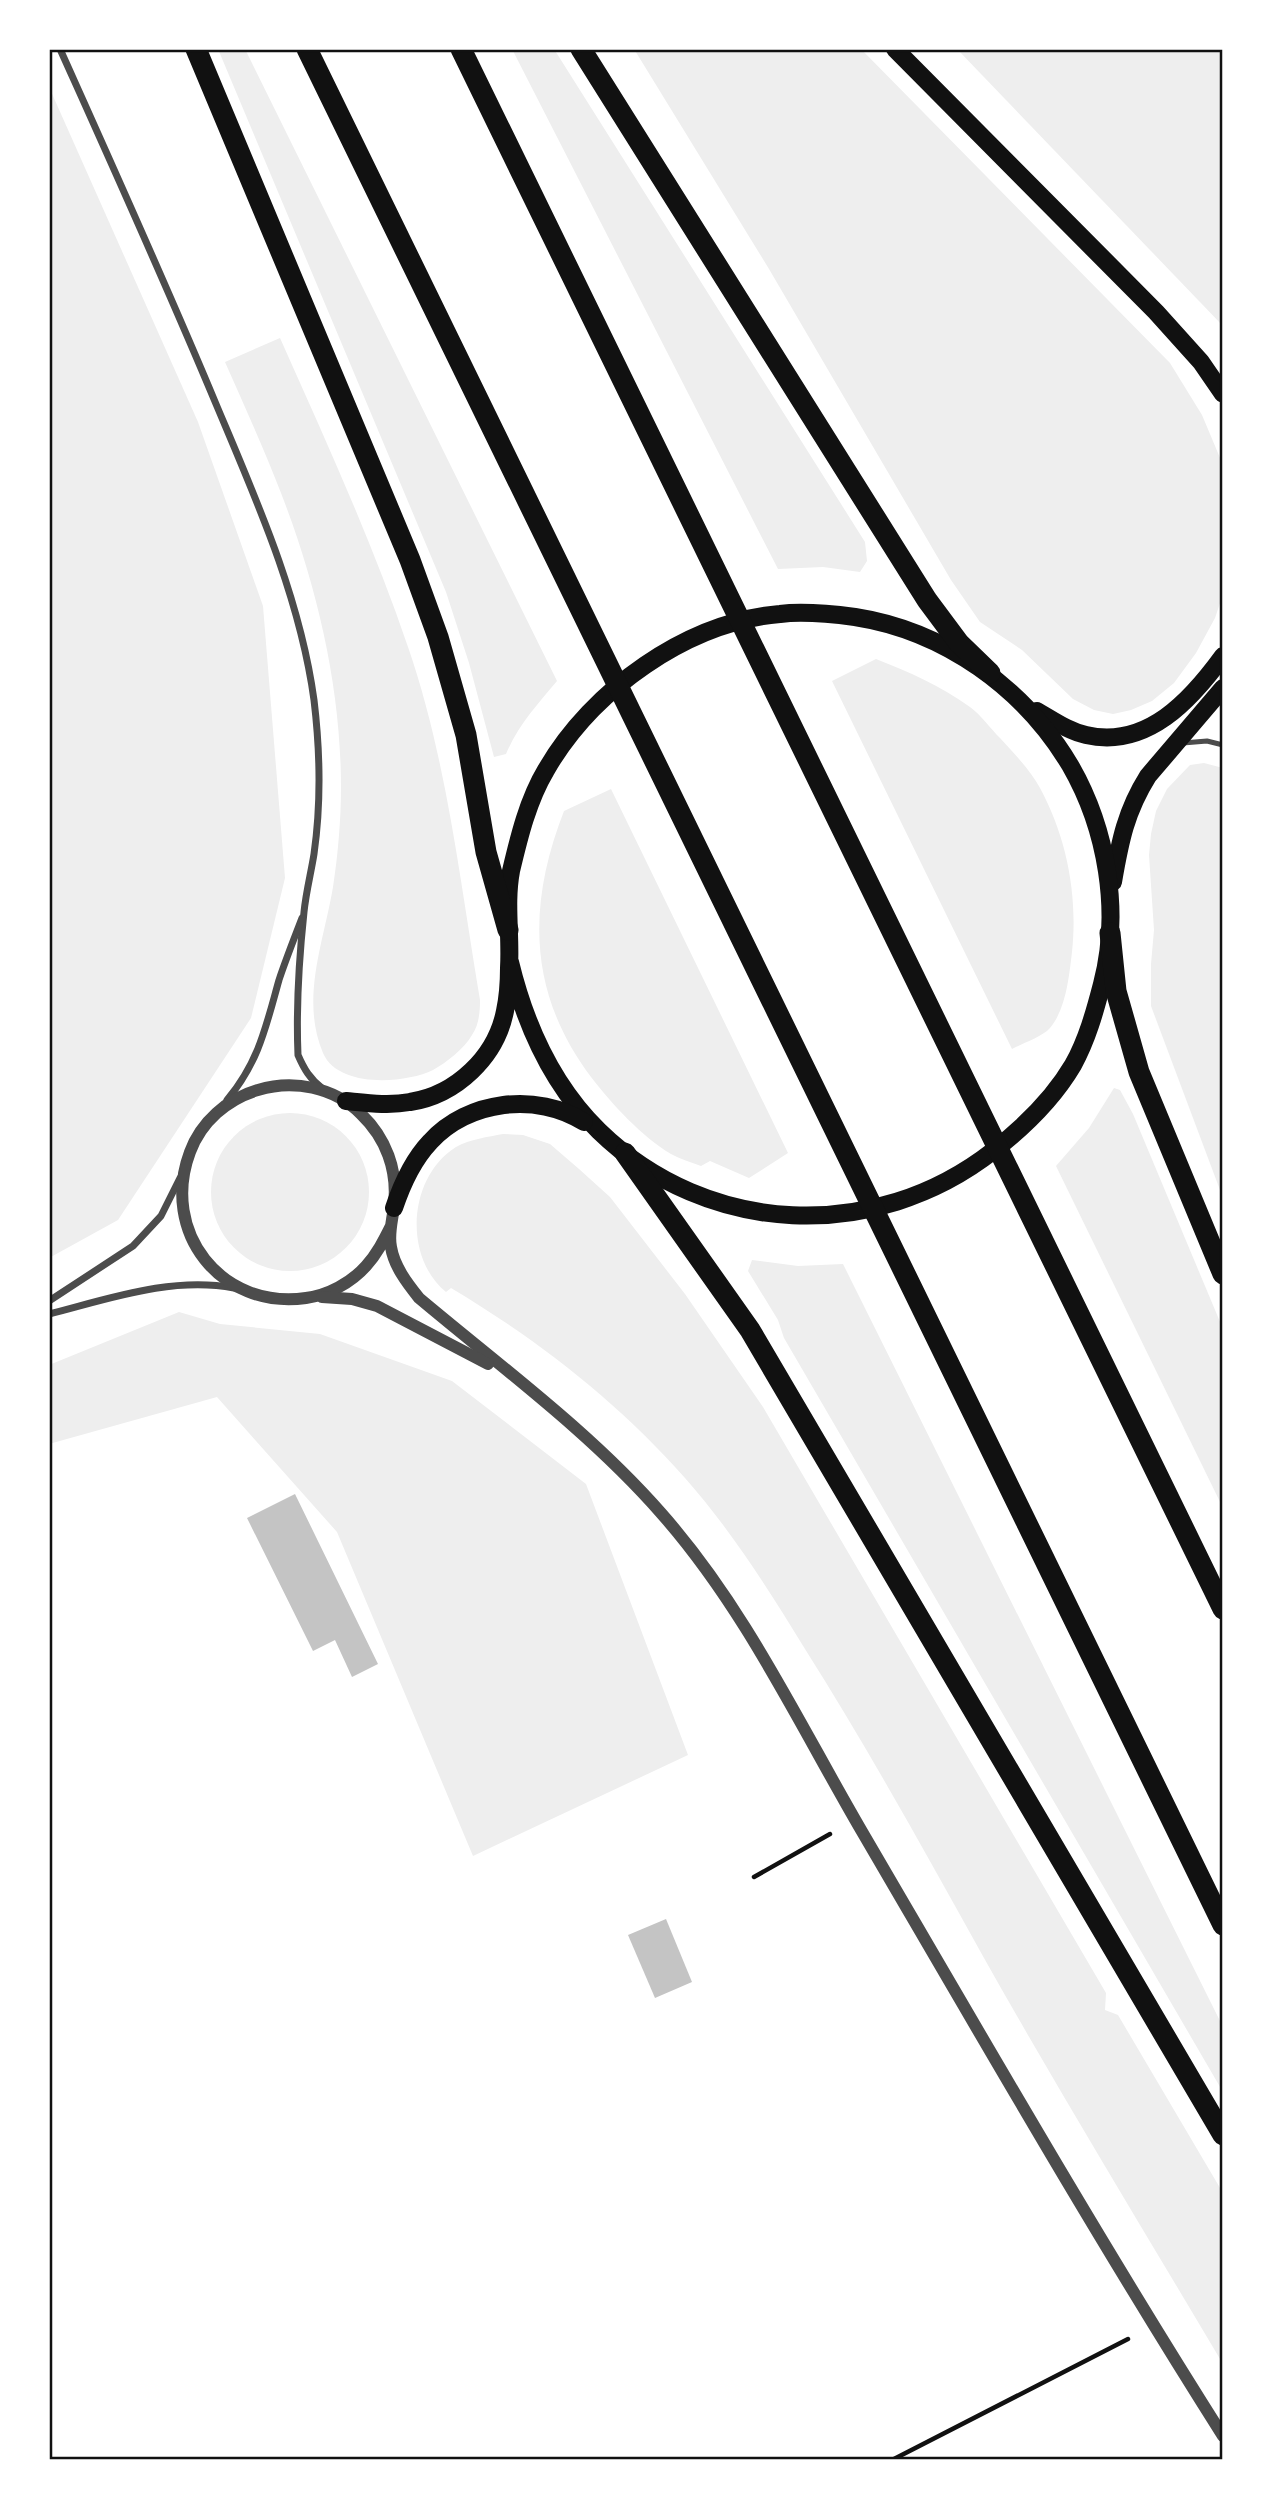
<svg xmlns="http://www.w3.org/2000/svg" width="1272" height="2509" font-family="'PT Sans',sans-serif">
<style>
.green{fill:#eee}
.building{fill:#c4c4c4}
.lines{fill:none;stroke-linecap:round;stroke-linejoin:round}
.path{stroke:#111;stroke-width:4.5}
.service{stroke:#4c4c4c;stroke-width:5}
.minor{stroke:#4c4c4c;stroke-width:7}
.tertiary{stroke:#4c4c4c;stroke-width:12}
.primary{stroke:#111;stroke-width:18}
.motorway{stroke:#111;stroke-width:21}
.neatline{fill:none;stroke:#111;stroke-width:2.5}
</style>
<rect width="100%" height="100%" fill="#fff"/>
<g class="green">
<path d="M218,49H245L557,681C538,704 518,725 506,754L494,757L469,663L446,592Z"/>
<polygon points="512,49 554,49 865,542 867,561 860,572 823,567 778,569"/>
<polygon points="634,49 861,49 1170,363 1202,415 1223,465 1223,594 1215,618 1196,653 1174,683 1152,701 1131,710 1113,714 1094,710 1073,699 1022,650 980,622 951,580 769,269"/>
<polygon points="957,49 1223,49 1223,326"/>
<polygon points="49,87 198,422 263,606 285,878 251,1018 118,1220 49,1258"/>
<path d="M280,338C325,439 372,541 408,647C447,760 460,882 480,1000C480,1012 479,1025 472,1035C464,1049 447,1062 433,1070C404,1084 338,1088 323,1053C300,999 324,941 333,887C338,855 341,819 341,787C341,687 317,586 281,493C264,449 244,405 225,362Z"/>
<path d="M876,659C909,672 941,686 970,707C981,715 990,728 1000,738C1014,753 1030,770 1040,788C1067,838 1078,896 1072,952C1069,977 1066,1009 1050,1028C1042,1037 1023,1043 1012,1049L832,681Z"/>
<polygon points="1204,763 1223,768 1223,1198 1151,1006 1151,964 1154,930 1149,855 1151,834 1156,811 1167,789 1190,765"/>
<path d="M611,789L788,1153L749,1178L710,1161L701,1166C691,1162 680,1159 671,1154C643,1138 610,1102 591,1077C528,993 527,906 564,811Z"/>
<polygon points="1114,1088 1120,1090 1133,1114 1223,1329 1223,1508 1056,1166 1089,1128"/>
<circle cx="290" cy="1192" r="79"/>
<path d="M503,1134L523,1135L550,1144L579,1169L610,1197L685,1294L763,1407L1106,1993L1105,2010L1118,2015L1223,2193V2364C1143,2229 1061,2095 984,1958C926,1854 869,1750 805,1649C769,1590 731,1530 685,1478C618,1402 538,1340 451,1288L446,1292C403,1257 408,1177 456,1147C470,1139 488,1137 503,1134Z"/>
<polygon points="752,1260 798,1266 843,1264 1223,2027 1223,2092 784,1338 778,1320 748,1271"/>
<polygon points="179,1312 220,1324 320,1334 452,1381 586,1484 688,1755 473,1856 337,1532 217,1397 49,1444 49,1365"/>
</g>
<g class="building">
<polygon points="295,1494 378,1664 352,1677 335,1640 313,1651 247,1518"/>
<polygon points="666,1919 692,1982 655,1998 628,1935"/>
</g>
<g class="lines">
<g class="path">
<polyline points="754,1877 830,1834"/>
<polyline points="892,2460 1128,2339"/>
</g>
<polyline class="service" points="1183,743 1207,741 1223,745"/>
<g class="minor">
<path d="M60,49C113,167 166,284 216,404C256,499 300,597 314,700C320,750 321,805 314,854C311,873 306,892 304,912C299,959 296,1008 298,1055C304,1069 310,1079 322,1088"/>
<path d="M227,1100C259,1062 266,1026 279,980C286,959 294,939 302,918"/>
<polyline points="49,1301 133,1246 161,1216 180,1178"/>
<path d="M49,1314C108,1299 172,1276 234,1288"/>
</g>
<g class="tertiary">
<path d="M391,1226C384,1240 377,1254 366,1266C351,1283 328,1295 306,1298C221,1310 160,1232 190,1152C201,1122 227,1099 258,1090C293,1079 334,1087 361,1114C386,1138 398,1170 394,1205C393,1219 388,1233 391,1247C394,1266 407,1283 419,1298C501,1367 590,1432 661,1513C746,1609 800,1726 864,1835C982,2037 1098,2239 1223,2436"/>
<polyline points="322,1297 352,1299 377,1306 488,1364"/>
</g>
<g class="primary">
<polyline points="895,49 1156,312 1201,362 1223,394"/>
<path d="M1037,711C1053,720 1068,731 1086,735C1147,749 1191,700 1223,656"/>
<path d="M1113,882C1120,841 1126,811 1148,776L1223,688"/>
<path d="M346,1101C367,1103 389,1106 410,1102C456,1095 496,1057 505,1011C508,997 509,982 509,968C511,936 505,903 511,871C519,837 528,800 546,770C592,690 687,622 780,614C804,611 832,614 855,617C945,631 1024,688 1070,765C1107,829 1121,912 1102,984C1095,1011 1087,1040 1073,1065C1053,1099 1024,1127 993,1151C875,1243 708,1237 599,1131C553,1086 525,1024 510,962"/>
<path d="M394,1208C402,1184 412,1161 430,1142C468,1100 537,1092 584,1122"/>
</g>
<g class="motorway">
<polyline points="196,49 410,560 438,637 466,735 486,852 508,930"/>
<polyline points="307,49 1223,1925"/>
<polyline points="461,49 1223,1609"/>
<polyline points="581,49 927,600 959,643 990,673"/>
<polyline points="1110,933 1116,991 1139,1072 1223,1274"/>
<polyline points="625,1153 750,1330 1223,2135"/>
</g>
</g>
<rect width="1272" height="2509" fill="none" stroke="#ffffff" stroke-width="102"/>
<rect x="51" y="51" width="1170" height="2407" class="neatline"/>
</svg>
